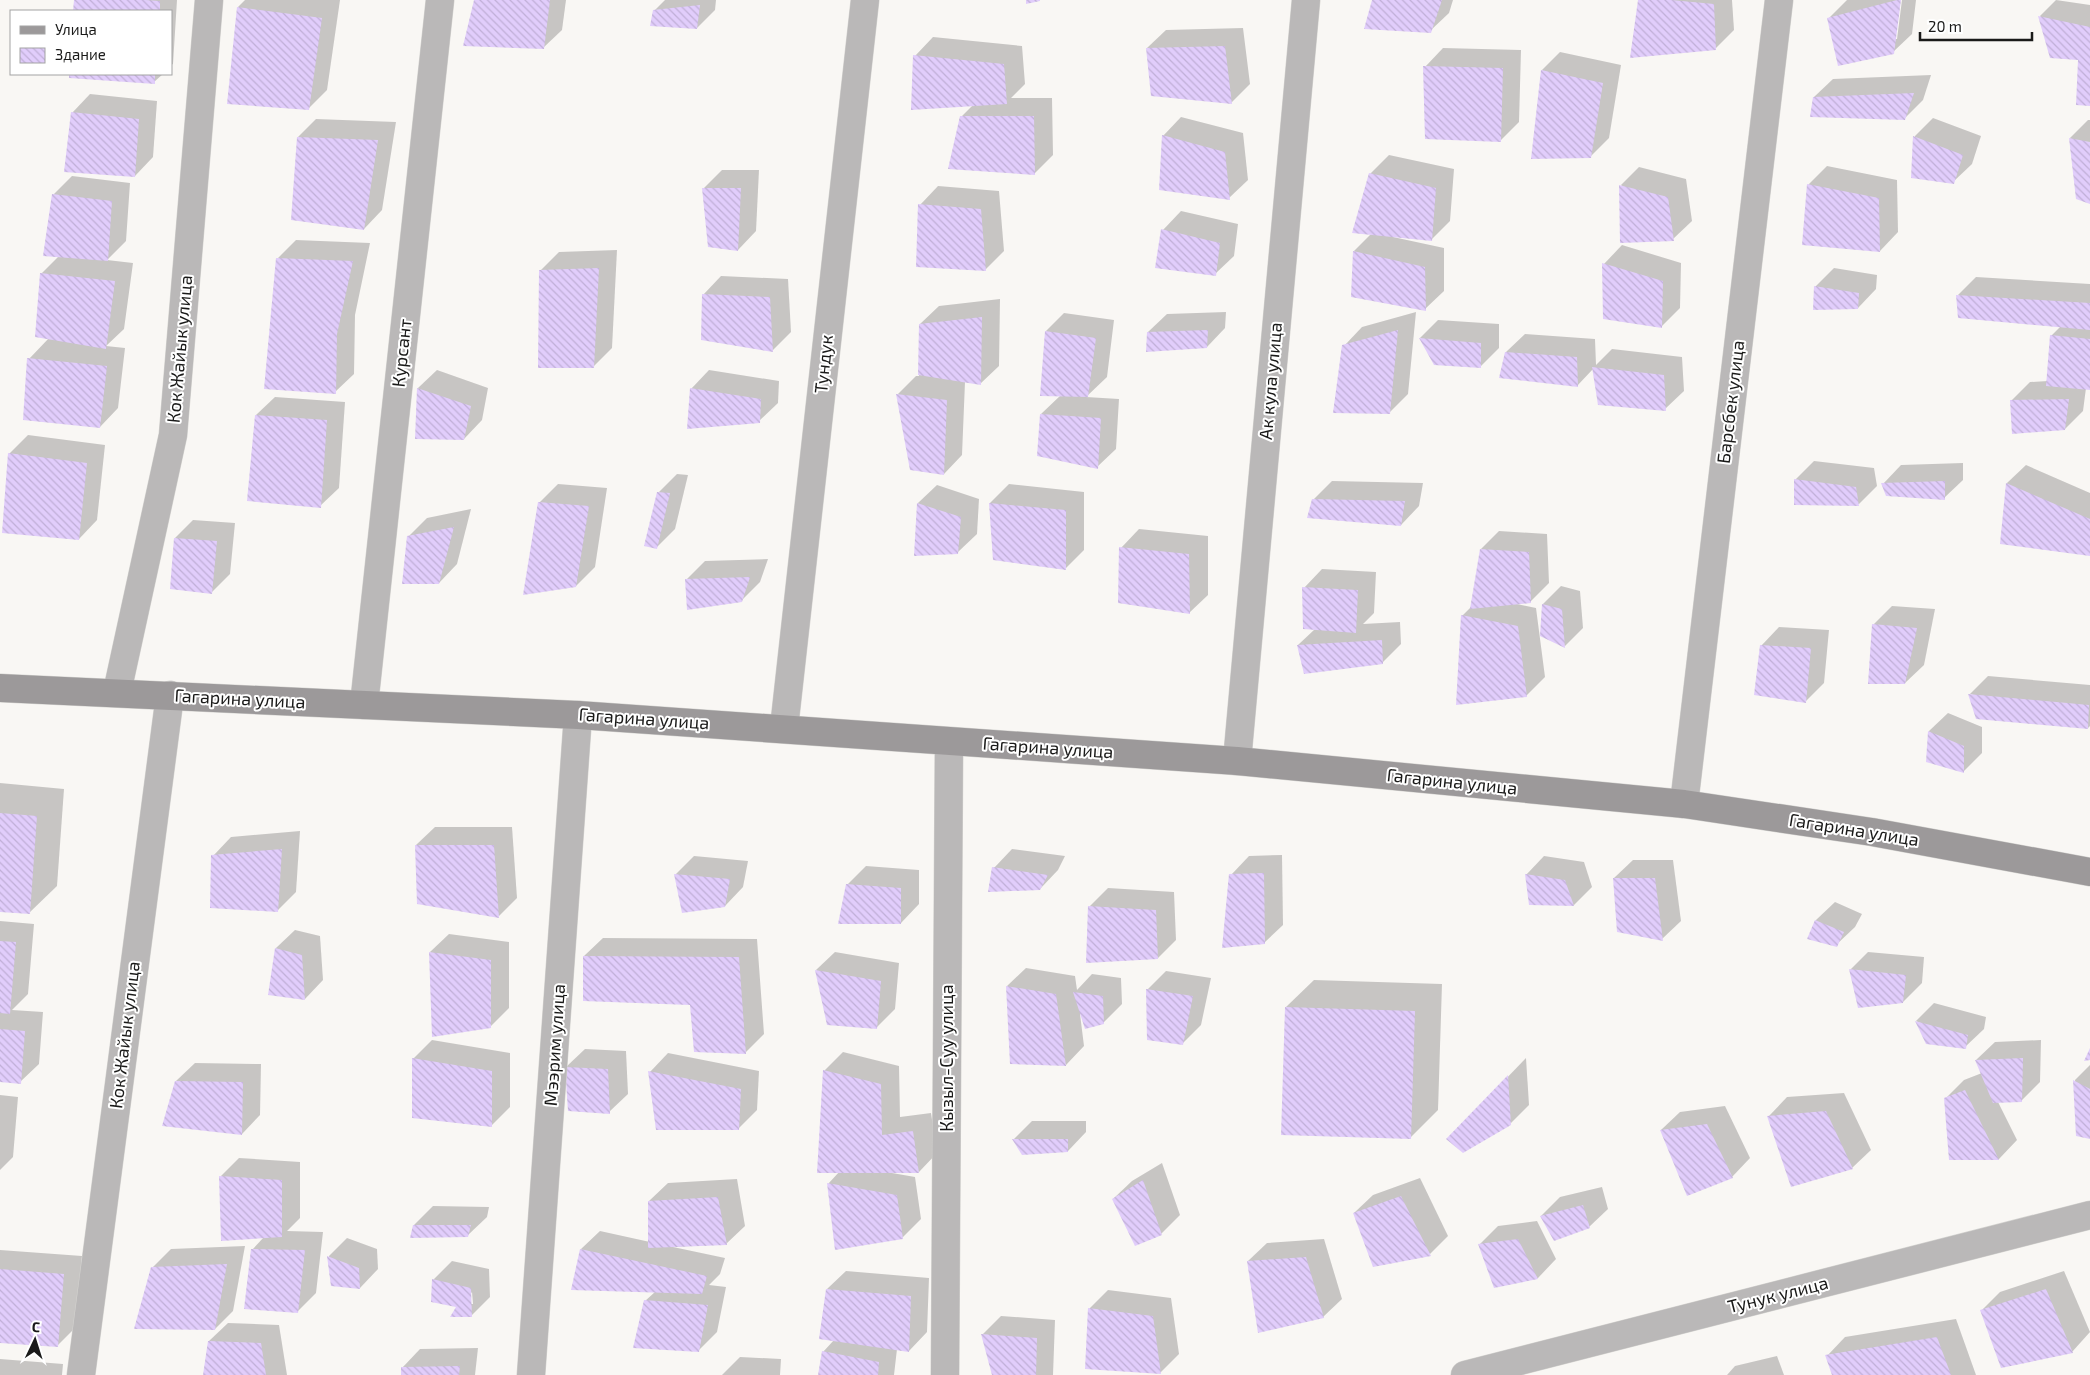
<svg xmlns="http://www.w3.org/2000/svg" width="2090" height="1375" font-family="'Exo 2',sans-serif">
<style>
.shadow{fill:#0003;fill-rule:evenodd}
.building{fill:url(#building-back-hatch)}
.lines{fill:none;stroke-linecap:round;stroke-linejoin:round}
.street-casing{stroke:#d5d4d1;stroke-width:29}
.secondary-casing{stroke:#d5d4d1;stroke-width:29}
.street{stroke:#bab8b8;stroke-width:28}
.secondary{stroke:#9c999a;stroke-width:28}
.labels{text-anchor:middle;stroke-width:4;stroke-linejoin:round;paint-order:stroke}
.street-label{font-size:18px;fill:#1a1a19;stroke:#fff}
</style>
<defs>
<pattern id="building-back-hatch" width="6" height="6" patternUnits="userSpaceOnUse" patternTransform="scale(1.25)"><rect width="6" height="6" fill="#e1cdfb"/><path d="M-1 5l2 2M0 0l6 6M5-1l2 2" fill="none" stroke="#c0afd7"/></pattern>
</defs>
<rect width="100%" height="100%" fill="#f9f7f4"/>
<g class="shadow">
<polygon points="75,0 177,0 173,64 171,65 171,11 75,11"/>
<polygon points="245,0 340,0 327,90 308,109 238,7"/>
<polygon points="475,0 566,0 562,30 543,48"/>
<polygon points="665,0 716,0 715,10 697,28 654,11"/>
<polygon points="1374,0 1453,0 1449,13 1430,31"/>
<polygon points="1639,0 1732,0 1734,30 1715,49"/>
<polygon points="1847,0 1899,0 1894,39 1897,39 1902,0 1916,0 1912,34 1893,52 1828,19"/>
<polygon points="2056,0 2090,5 2090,104 2080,58 2040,16"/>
<polygon points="1243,28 1250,84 1231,103 1147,48 1166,30"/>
<polygon points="933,37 1022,46 1025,84 1011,98 1052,98 1053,155 1035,173 961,117 973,105 915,56"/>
<polygon points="1443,48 1521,50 1519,122 1500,141 1425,67"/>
<polygon points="1560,52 1621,65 1609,138 1590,157 1542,70"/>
<polygon points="70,74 163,74 154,82 70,77"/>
<polygon points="1931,75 1923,100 1905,118 1814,97 1833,79"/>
<polygon points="90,94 157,101 153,157 135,176 72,113"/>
<polygon points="1181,117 1243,133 1248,180 1229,198 1163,136"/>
<polygon points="1933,118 1981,136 1972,164 1953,182 1912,177 1915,136"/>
<polygon points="316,119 396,122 382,210 364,229 298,137"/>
<polygon points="2088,120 2090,120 2090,203 2070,138"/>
<polygon points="1389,155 1454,169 1450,221 1432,239 1393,236 1393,237 1444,248 1444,291 1425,309 1354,251 1372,233 1370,174"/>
<polygon points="1827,166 1897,180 1898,232 1880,251 1808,185"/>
<polygon points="1639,167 1686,179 1692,221 1673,239 1621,185"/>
<polygon points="722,170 759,170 756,231 738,250 703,189"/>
<polygon points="72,176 130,183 126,241 107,260 133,263 124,329 106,346 125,348 118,408 100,427 29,359 49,338 41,274 59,256 53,195"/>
<polygon points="938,186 999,191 1004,251 985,270 920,205"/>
<polygon points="1181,211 1238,224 1234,256 1215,274 1163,230"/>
<polygon points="296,240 370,243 355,315 354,374 335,392 277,259"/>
<polygon points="1622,245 1681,263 1680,308 1662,326 1604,264"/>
<polygon points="617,250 612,348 594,366 540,271 559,252"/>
<polygon points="1834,268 1877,275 1876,289 1858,308 1814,309 1816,286"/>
<polygon points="721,276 788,279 791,332 772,351 703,295"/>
<polygon points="1976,277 2090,284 2090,388 2086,388 2083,411 2065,429 2012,400 2030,382 2048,381 2051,336 2061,326 1958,295"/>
<polygon points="1000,299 999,366 980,384 965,382 962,455 944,474 898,394 916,376 919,376 920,324 939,306"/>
<polygon points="1226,312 1225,328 1207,347 1148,332 1167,314"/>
<polygon points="1416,312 1408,394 1389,413 1344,346 1362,327"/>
<polygon points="1064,313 1114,320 1107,377 1086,397 1119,399 1116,449 1097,467 1041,414 1061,395 1046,331"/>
<polygon points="1438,320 1499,324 1499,348 1480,367 1420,338"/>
<polygon points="1525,334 1595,339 1596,365 1612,349 1682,357 1684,391 1665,409 1593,369 1577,386 1506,352"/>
<polygon points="437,370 488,388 482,420 464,439 418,388"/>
<polygon points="709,370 779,381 778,403 759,421 691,389"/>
<polygon points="275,397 345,402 339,488 320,506 256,415"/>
<polygon points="28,435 105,445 97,520 79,539 9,454"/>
<polygon points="1814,461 1874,468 1877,486 1859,504 1796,504 1795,480"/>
<polygon points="1963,463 1963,480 1944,498 1883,484 1901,465"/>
<polygon points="2026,465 2090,493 2090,555 2002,543 2007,483"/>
<polygon points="677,474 688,475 675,529 656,548 658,493"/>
<polygon points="1332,481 1423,483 1419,506 1401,525 1313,500"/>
<polygon points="558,484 607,488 595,567 576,586 539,503"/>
<polygon points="1009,484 1084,492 1084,550 1065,569 994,559 990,503"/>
<polygon points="937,485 979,499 977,534 958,552 915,554 918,503"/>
<polygon points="471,509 457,564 439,583 408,537 427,518"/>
<polygon points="193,520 235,523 230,574 212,592 175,538"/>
<polygon points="1139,529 1208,536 1208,595 1189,613 1121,548"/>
<polygon points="1499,531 1547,534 1549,583 1530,602 1517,604 1536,608 1545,677 1526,696 1462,616 1472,606 1481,549"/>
<polygon points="768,559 760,582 741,601 686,580 705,561"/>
<polygon points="1322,569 1376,572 1374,613 1363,624 1400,622 1401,644 1382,663 1298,645 1315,629 1304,588"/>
<polygon points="1561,586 1580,591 1583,628 1565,646 1542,635 1543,604"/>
<polygon points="1892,606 1935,609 1924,665 1905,683 1873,625"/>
<polygon points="1779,627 1829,630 1824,683 1806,701 1761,646"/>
<polygon points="1988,676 2090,685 2090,726 2088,728 1970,694"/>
<polygon points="1948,713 1982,727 1982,753 1964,771 1927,761 1929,731"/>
<polygon points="0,783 64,789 57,886 29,913 0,911"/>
<polygon points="435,827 512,827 517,898 499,916 416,845"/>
<polygon points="300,831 296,892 277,911 213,856 231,837"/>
<polygon points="1012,849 1065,856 1058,870 1040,889 994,868"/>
<polygon points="1282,855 1283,925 1264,943 1231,875 1249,856"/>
<polygon points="694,856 748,861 743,887 725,906 675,875"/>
<polygon points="1544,856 1584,862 1592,887 1574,905 1530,903 1526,875"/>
<polygon points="1633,860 1673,860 1681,921 1662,939 1614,878"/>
<polygon points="866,866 919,870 919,904 901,923 847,885"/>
<polygon points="1108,888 1174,892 1176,940 1158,958 1089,907"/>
<polygon points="1835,902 1862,914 1855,927 1836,945 1809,938 1816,920"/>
<polygon points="0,921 34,924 28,994 12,1010 43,1012 39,1064 20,1082 0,1081"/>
<polygon points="295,930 320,936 323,980 305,999 269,994 276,948"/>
<polygon points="449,934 509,942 509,1008 490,1027 430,952"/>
<polygon points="603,938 757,939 764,1034 745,1053 691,1004 584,956"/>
<polygon points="835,952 899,963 895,1009 876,1028 816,970"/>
<polygon points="1868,952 1924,957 1922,983 1903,1002 1850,970"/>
<polygon points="1026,968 1075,976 1077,990 1092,974 1121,978 1122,1004 1103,1023 1080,1014 1084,1046 1066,1065 1007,986"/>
<polygon points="1166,971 1211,978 1201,1025 1183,1043 1147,990"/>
<polygon points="1314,980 1442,984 1438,1110 1410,1138 1286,1007"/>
<polygon points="1934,1003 1986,1017 1984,1029 1965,1047 1916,1021"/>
<polygon points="432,1040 510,1053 510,1107 492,1125 413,1059"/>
<polygon points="2041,1040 2040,1082 2021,1101 1998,1102 2017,1140 1999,1159 1950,1159 1945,1099 1964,1080 1982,1073 1976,1060 1995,1042"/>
<polygon points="585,1049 626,1051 628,1094 609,1112 566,1067"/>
<polygon points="843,1052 899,1066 900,1117 931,1113 937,1153 919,1172 892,1173 915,1177 921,1219 902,1238 828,1184 840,1171 824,1071"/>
<polygon points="668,1053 759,1071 757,1110 738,1129 650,1072"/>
<polygon points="1526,1058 1529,1105 1510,1124 1448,1139"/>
<polygon points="195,1063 261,1064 260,1115 242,1134 176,1081"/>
<polygon points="2090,1065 2090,1138 2078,1135 2075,1080"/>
<polygon points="1844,1093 1871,1150 1852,1168 1769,1116 1787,1097"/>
<polygon points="0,1095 18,1097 13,1157 0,1170"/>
<polygon points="1725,1106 1750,1158 1732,1177 1661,1130 1680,1112"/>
<polygon points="1032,1121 1086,1121 1086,1132 1068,1151 1014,1139"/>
<polygon points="239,1158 300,1162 300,1218 287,1231 323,1232 316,1293 297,1312 252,1250 264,1237 221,1176"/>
<polygon points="1162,1163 1180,1215 1161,1234 1113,1199 1132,1181"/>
<polygon points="1420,1178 1448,1236 1430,1254 1354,1213 1373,1195"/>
<polygon points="737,1179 745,1226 726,1244 673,1247 725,1258 720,1274 709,1285 726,1287 717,1332 698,1351 645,1301 655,1292 581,1249 600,1231 650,1242 649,1201 668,1183"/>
<polygon points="1602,1187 1608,1209 1589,1227 1541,1216 1560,1197"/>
<polygon points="433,1206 489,1207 487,1217 468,1235 414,1225"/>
<polygon points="1537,1221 1556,1259 1538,1278 1495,1286 1480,1244 1498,1226"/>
<polygon points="347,1238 377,1249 378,1269 360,1288 332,1285 329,1256"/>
<polygon points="1324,1239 1342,1299 1323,1317 1248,1261 1267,1243"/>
<polygon points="245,1246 233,1311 215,1329 152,1268 171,1249"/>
<polygon points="0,1250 82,1256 76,1327 57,1346 0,1341"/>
<path d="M452,1261L489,1269L490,1297L471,1316L433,1280ZM472,1292L473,1304H470V1295Z"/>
<polygon points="846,1271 929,1278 927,1332 909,1351 897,1349 894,1375 820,1375 823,1352 834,1340 827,1289"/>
<polygon points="2064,1271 2090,1332 2072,1352 1981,1311 2000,1292"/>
<polygon points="1108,1290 1171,1298 1179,1354 1160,1373 1087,1368 1090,1308"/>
<polygon points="1001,1316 1055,1320 1053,1375 994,1375 982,1335"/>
<polygon points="1956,1319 1976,1375 1833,1375 1827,1356 1845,1337"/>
<polygon points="228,1323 279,1325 287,1375 204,1375 209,1341"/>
<polygon points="478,1348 475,1375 402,1375 402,1368 420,1349"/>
<polygon points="1777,1356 1784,1375 1727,1375 1735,1366"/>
<polygon points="740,1357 781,1359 780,1375 722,1375"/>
<polygon points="0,1359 63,1364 62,1375 0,1375"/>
</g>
<g class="building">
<polygon points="74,0 145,0 160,1 160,11 73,11"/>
<polygon points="474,0 550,0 544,49 463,46"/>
<polygon points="1026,0 1040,0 1040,1 1026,4"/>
<polygon points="1372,0 1442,0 1431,33 1364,29"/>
<polygon points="1638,0 1671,0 1714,4 1716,50 1630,58"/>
<polygon points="1897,0 1901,0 1894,54 1838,66 1827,18"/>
<polygon points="700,5 697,29 650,26 653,10"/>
<polygon points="237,7 322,18 309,110 227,104"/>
<polygon points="2038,16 2090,27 2090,106 2076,105 2078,60 2050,58"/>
<polygon points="1225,46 1232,104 1151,96 1146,48"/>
<polygon points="913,55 1004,64 1007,104 911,110"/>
<polygon points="1423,66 1503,68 1501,142 1425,139"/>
<polygon points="1541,70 1603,83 1591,158 1531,159"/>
<polygon points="69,74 155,74 155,84 69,78"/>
<polygon points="1914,93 1905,120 1810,117 1813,97"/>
<polygon points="71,112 139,119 135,177 64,172"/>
<polygon points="960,116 1034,116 1035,175 948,169"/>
<polygon points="1162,135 1225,152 1230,200 1159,190"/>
<polygon points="1913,136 1963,155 1954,184 1911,178"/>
<polygon points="297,137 378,140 364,230 291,220"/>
<polygon points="2069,138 2090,142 2090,204 2076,199"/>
<polygon points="1369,173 1436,188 1432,241 1352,233"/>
<polygon points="1807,184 1879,198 1880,252 1802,245"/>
<polygon points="1619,185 1668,197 1674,241 1620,243"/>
<polygon points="702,188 741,188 738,251 708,247"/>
<polygon points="52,194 112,201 108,261 43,256"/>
<polygon points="918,204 981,209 986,271 916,267"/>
<polygon points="1161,229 1220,243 1216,276 1155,268"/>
<polygon points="1353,251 1425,267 1426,311 1351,297"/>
<polygon points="276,258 353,261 337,334 336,394 264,389"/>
<polygon points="1602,263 1663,281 1662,328 1603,319"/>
<polygon points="599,268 594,368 538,368 539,270"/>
<polygon points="40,273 115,281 106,349 35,337"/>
<polygon points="1814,286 1859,293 1858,309 1813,310"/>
<polygon points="702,294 770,297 773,352 701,340"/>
<polygon points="1956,295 2090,303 2090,330 1958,318"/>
<polygon points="982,317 981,385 918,375 919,324"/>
<polygon points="1208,330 1207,348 1146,352 1147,332"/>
<polygon points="1398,330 1390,414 1333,413 1342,345"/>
<polygon points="1045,331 1096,338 1088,397 1040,396"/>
<polygon points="2050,335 2090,339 2090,390 2046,386"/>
<polygon points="1419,338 1481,343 1481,368 1434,365"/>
<polygon points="1505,352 1577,357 1578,387 1499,378"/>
<polygon points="27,358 107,366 100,428 23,420"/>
<polygon points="1592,367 1664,375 1666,411 1598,405"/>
<polygon points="417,388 471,406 464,440 415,439"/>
<polygon points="690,388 761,399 760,423 687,429"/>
<polygon points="896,394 947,400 944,475 910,470"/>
<polygon points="2069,399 2065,430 2012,434 2010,400"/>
<polygon points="1040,414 1101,418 1098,469 1037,456"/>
<polygon points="255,415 327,420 321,508 247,501"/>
<polygon points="8,453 87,463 79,540 2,533"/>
<polygon points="1794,479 1856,487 1859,506 1794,505"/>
<polygon points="1945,481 1945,500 1886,496 1881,483"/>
<polygon points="2006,483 2090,519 2090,556 2000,544"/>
<polygon points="657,492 670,493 657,549 644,546"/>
<polygon points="1312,499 1405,501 1401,526 1307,518"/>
<polygon points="538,502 589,506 576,587 523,595"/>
<polygon points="917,503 961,517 958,554 914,556"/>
<polygon points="989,503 1066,510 1066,570 993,560"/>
<polygon points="454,527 439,584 402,584 407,536"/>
<polygon points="174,538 217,541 212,594 170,589"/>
<polygon points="1119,547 1189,554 1190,614 1118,603"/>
<polygon points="1480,549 1529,552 1531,603 1470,609"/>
<polygon points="750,577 742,602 687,610 685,579"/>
<polygon points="1302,587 1358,590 1356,633 1303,629"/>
<polygon points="1542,604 1562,609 1565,648 1540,636"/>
<polygon points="1461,615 1518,626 1527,697 1456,705"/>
<polygon points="1872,624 1917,628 1905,684 1868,684"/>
<polygon points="1382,640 1383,664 1304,674 1297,645"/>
<polygon points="1760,645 1811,648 1806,703 1754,695"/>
<polygon points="1968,694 2089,705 2088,729 1976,719"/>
<polygon points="1928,731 1964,746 1964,773 1926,762"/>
<polygon points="0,813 37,816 30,914 0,912"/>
<polygon points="415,845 494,845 499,918 417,904"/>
<polygon points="282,849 278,912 210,908 211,855"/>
<polygon points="992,867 1048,875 1040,890 988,892"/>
<polygon points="1264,873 1265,944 1222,948 1229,874"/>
<polygon points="674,874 730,879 725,907 682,913"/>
<polygon points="1525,874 1565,880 1574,906 1529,905"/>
<polygon points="1613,878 1655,878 1663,941 1617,932"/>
<polygon points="846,884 901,888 901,924 838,924"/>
<polygon points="1088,906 1156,910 1158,959 1086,963"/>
<polygon points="1815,920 1844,932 1837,947 1807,939"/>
<polygon points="0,941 16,942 10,1014 0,1013"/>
<polygon points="275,948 302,955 305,1000 268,995"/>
<polygon points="429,952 491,960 491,1028 432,1037"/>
<polygon points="583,956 739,957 746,1054 694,1052 690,1005 583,1001"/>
<polygon points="1849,969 1906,975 1903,1003 1858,1008"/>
<polygon points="815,970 881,981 877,1029 827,1025"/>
<polygon points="1006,986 1056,994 1066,1066 1010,1064"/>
<polygon points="1146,989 1193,996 1183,1045 1147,1040"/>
<polygon points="1073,992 1103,996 1104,1024 1085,1029"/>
<polygon points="1285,1007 1415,1011 1411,1139 1281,1135"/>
<polygon points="1915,1021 1968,1035 1966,1049 1926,1044"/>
<polygon points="0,1029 25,1031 21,1084 0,1082"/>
<polygon points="2090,1048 2090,1060 2084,1061"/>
<polygon points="412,1058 492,1071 492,1127 412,1118"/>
<polygon points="2023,1058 2022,1102 1993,1103 1975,1060"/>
<polygon points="565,1067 608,1069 610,1114 568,1111"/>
<polygon points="823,1070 881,1084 882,1135 913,1131 919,1173 817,1173"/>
<polygon points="648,1071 741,1089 739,1130 656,1130"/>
<polygon points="1508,1075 1511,1125 1463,1153 1446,1139"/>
<polygon points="2073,1080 2090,1089 2090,1139 2076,1136"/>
<polygon points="175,1081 243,1082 242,1135 162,1126"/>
<polygon points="1965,1090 1999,1160 1949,1160 1944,1098"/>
<polygon points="1826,1111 1853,1169 1791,1187 1767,1116"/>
<polygon points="1707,1124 1733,1178 1687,1196 1660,1130"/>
<polygon points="1012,1139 1068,1139 1068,1152 1022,1155"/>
<polygon points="219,1176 282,1180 282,1237 221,1241"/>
<polygon points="1143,1180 1162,1235 1135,1246 1112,1199"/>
<polygon points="827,1183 897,1195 903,1239 835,1250"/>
<polygon points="1401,1196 1431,1256 1373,1267 1353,1213"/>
<polygon points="718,1197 727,1245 648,1248 648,1201"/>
<polygon points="1583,1205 1590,1228 1554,1241 1540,1216"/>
<polygon points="413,1225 471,1225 468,1237 410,1238"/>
<polygon points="1518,1239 1538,1279 1494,1288 1478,1244"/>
<polygon points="251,1249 305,1250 298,1313 244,1309"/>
<polygon points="580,1249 707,1276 702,1294 571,1290"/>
<polygon points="327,1256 359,1268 360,1289 331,1286"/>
<polygon points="1306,1257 1324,1318 1258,1333 1247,1261"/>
<polygon points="227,1264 215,1330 134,1329 151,1267"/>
<polygon points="0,1269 64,1274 58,1347 0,1343"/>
<polygon points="432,1279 471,1288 472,1317 450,1317 456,1307 431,1302"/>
<polygon points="826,1289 911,1296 909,1352 819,1339"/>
<polygon points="2046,1289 2073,1353 2001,1368 1980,1310"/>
<polygon points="644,1300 708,1305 699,1352 633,1348"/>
<polygon points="1088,1308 1153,1316 1161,1374 1085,1369"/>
<polygon points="981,1334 1037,1338 1036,1375 992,1375"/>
<polygon points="1937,1337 1951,1375 1832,1375 1825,1355"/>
<polygon points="208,1341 261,1343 266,1375 203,1375"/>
<polygon points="822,1351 879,1362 878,1375 818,1375"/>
<polygon points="460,1366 459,1375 401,1375 401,1367"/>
</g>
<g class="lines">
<g class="street-casing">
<g id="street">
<polyline points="117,692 173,435 209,0"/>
<polyline points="364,705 440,0"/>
<polyline points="784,728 865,0"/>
<polyline points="1237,761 1306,0"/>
<polyline points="1684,804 1779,0"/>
<polyline points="81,1375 170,695"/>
<polyline points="531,1375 578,715"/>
<polyline points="945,1375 949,742"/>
<polyline points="1465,1375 2090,1215"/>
</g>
</g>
<g class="secondary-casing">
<polyline id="secondary" points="0,688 578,715 1237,761 1684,804 1872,832 2090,872"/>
</g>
<use href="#street" class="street"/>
<use href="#secondary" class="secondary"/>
</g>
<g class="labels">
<g class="street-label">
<text transform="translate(180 349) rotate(-85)" y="6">Кок Жайык улица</text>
<text transform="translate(402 353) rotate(-84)" y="6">Курсант</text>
<text transform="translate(824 364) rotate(-84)" y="6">Тундук</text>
<text transform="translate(1271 381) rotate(-85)" y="6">Ак кула улица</text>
<text transform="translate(1731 402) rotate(-83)" y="6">Барсбек улица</text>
<text transform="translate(240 699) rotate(3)" y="6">Гагарина улица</text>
<text transform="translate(644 719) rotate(4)" y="6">Гагарина улица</text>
<text transform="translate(1048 748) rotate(4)" y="6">Гагарина улица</text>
<text transform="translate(1452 782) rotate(6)" y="6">Гагарина улица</text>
<text transform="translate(1854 830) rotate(9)" y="6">Гагарина улица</text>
<text transform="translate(125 1035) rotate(-83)" y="6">Кок Жайык улица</text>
<text transform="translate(555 1045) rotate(-86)" y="6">Мээрим улица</text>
<text transform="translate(947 1058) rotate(-90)" y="6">Кызыл-Суу улица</text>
<text transform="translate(1778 1295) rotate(-14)" y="6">Тунук улица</text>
</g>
</g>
<rect x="10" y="10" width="162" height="65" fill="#ffffff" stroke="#a3a3a3"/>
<rect x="20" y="26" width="25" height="8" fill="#9c999a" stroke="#a3a3a3"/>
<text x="55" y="35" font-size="15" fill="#1a1a19">Улица</text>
<rect x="20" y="48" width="25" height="15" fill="url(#building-back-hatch)" stroke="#a3a3a3"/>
<text x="55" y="60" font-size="15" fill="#1a1a19">Здание</text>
<g transform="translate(35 1340) rotate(4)" stroke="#ffffff" stroke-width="4" paint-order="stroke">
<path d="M0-4L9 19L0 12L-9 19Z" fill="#1a1a19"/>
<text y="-8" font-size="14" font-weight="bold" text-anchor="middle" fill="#1a1a19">С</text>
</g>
<path d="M1920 32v8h112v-8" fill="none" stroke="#1a1a19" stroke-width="2.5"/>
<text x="1928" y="32" font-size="15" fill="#1a1a19" stroke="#ffffff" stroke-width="4" paint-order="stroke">20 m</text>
</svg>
